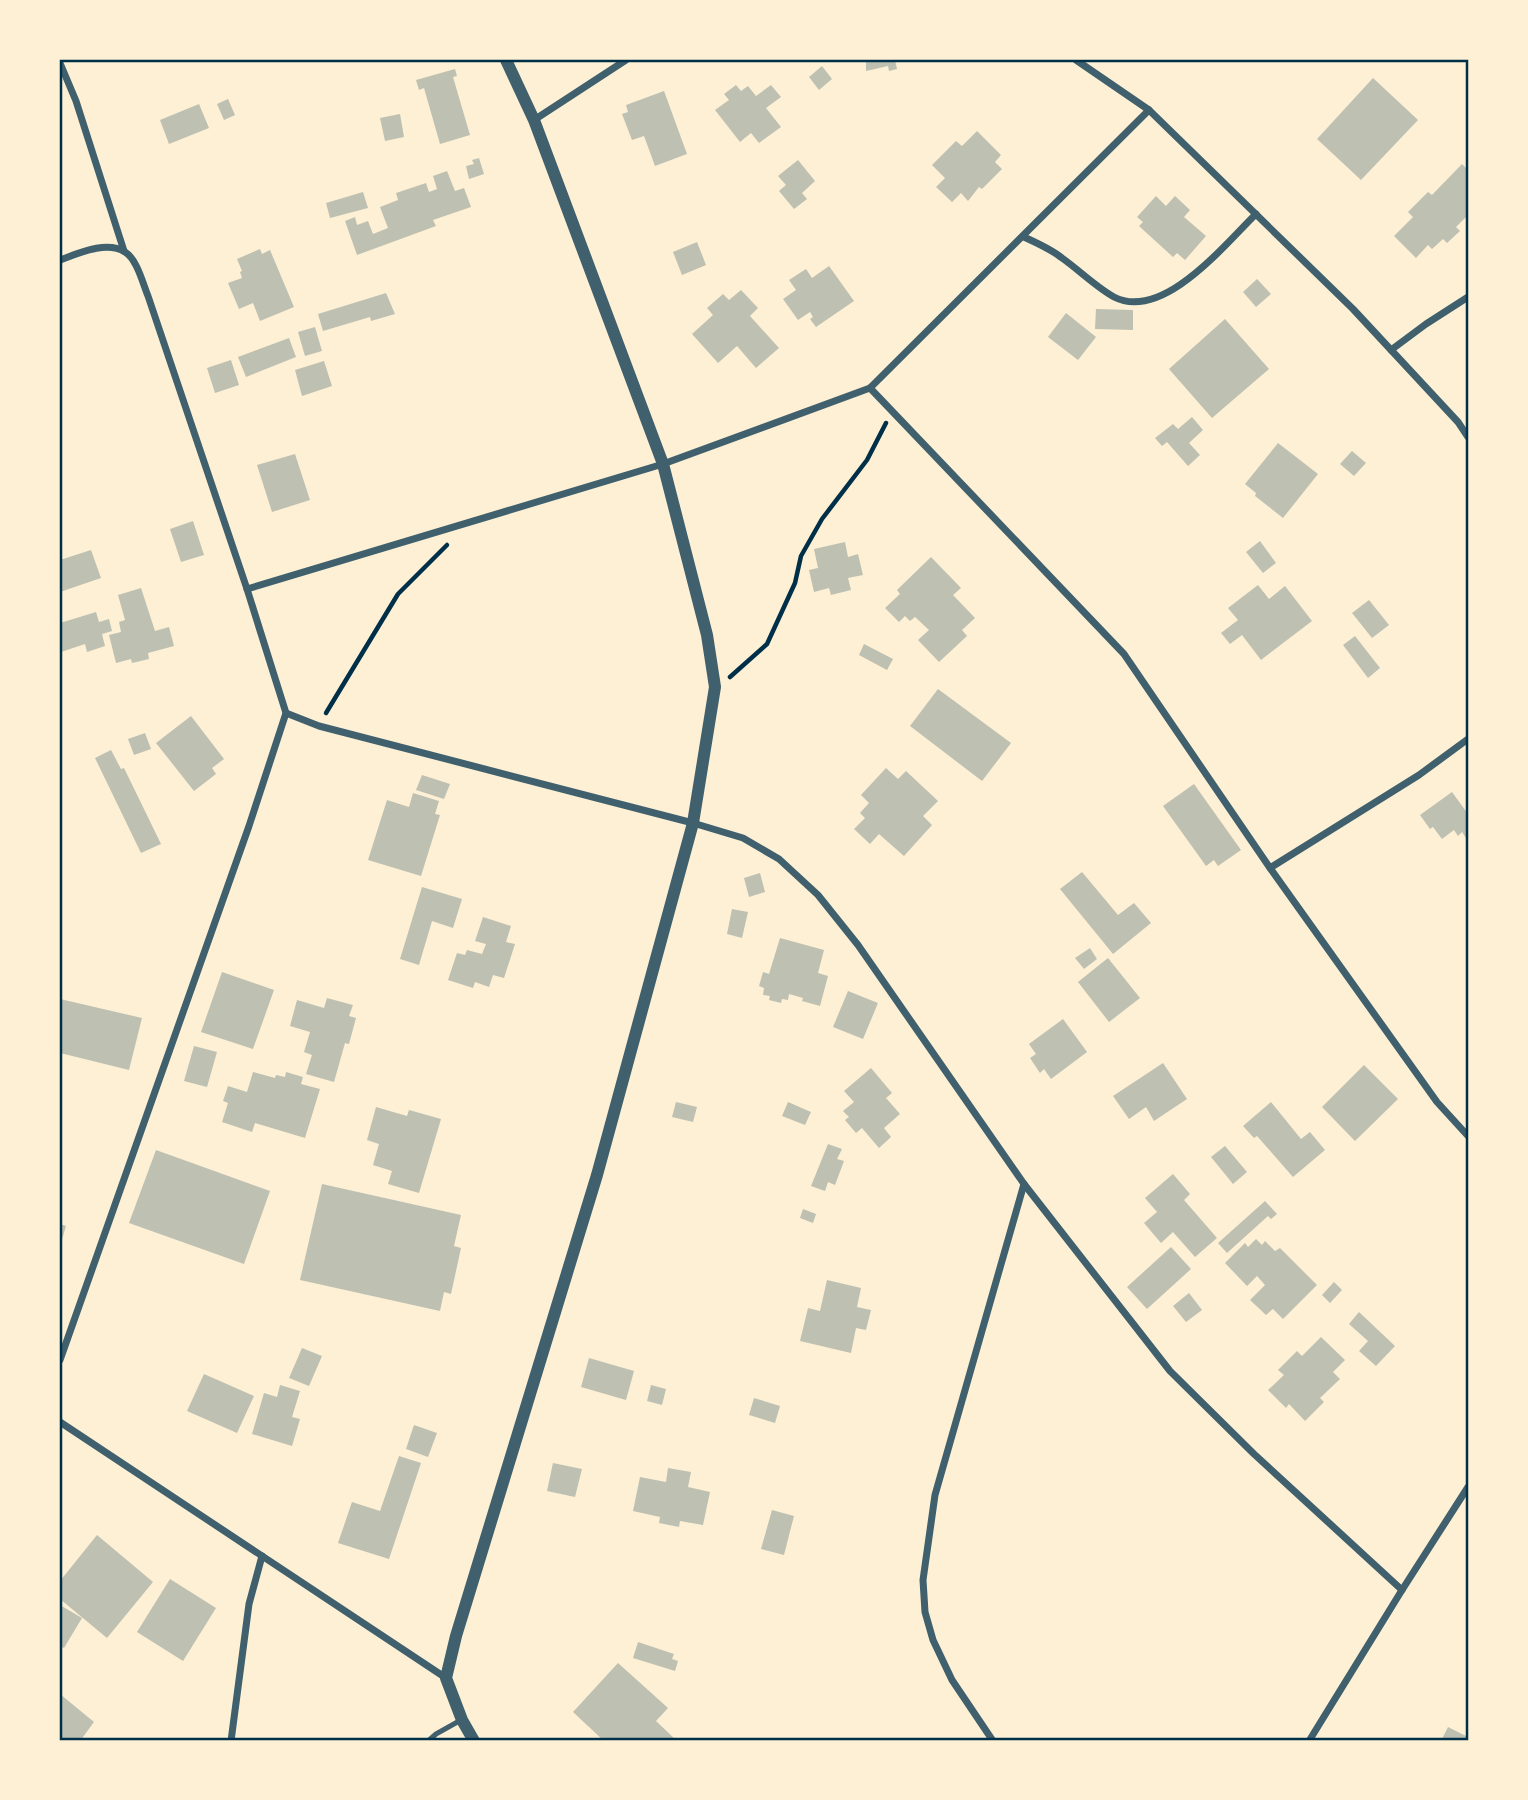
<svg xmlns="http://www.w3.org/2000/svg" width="1528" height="1800" font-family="Ubuntu,sans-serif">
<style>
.building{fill:#bec0b2}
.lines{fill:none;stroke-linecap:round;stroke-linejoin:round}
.path{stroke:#003049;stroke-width:4.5}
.service{stroke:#3f606c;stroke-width:5}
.minor{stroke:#3f606c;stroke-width:7}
.tertiary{stroke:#3f606c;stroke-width:12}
.neatline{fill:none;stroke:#003049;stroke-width:2.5}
</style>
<rect width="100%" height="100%" fill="#fdf0d5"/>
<g class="building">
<polygon points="866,60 895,60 897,69 889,71 888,66 866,71"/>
<polygon points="822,66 832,79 819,90 809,77"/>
<polygon points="455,69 457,76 453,77 470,135 440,144 424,88 419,90 416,80"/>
<polygon points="1373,78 1418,120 1361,180 1317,139"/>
<polygon points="736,85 741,91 748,86 756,96 771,85 781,97 766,108 781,127 759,143 751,133 740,142 715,110 729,100 724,94"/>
<polygon points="664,91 687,154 655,166 644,136 632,140 622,114 628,112 626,105"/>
<polygon points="228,99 235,115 224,120 217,104"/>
<polygon points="199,104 209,128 169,144 160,120"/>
<polygon points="400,114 404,137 385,141 380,118"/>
<polygon points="977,131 1001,155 995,162 1002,169 982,189 979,187 968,201 961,193 952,202 936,187 945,178 932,165 956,141 962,146"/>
<polygon points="479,158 484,174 469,179 466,166 474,164 472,160"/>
<polygon points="798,160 815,181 802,193 807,199 794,209 779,191 786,185 778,176"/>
<polygon points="1462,164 1468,170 1468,200 1466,203 1468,205 1468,215 1456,227 1460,231 1447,243 1443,239 1432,249 1428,245 1416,258 1394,236 1413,217 1408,212 1428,192 1432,195"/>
<polygon points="447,171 455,191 464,188 471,207 433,220 436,226 357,255 345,221 355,217 357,225 368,221 373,234 388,228 380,207 398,200 396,193 426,183 429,192 437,189 433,176"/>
<polygon points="363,192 368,208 330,218 326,203"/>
<polygon points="1156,196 1166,206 1175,196 1190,210 1184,217 1206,236 1185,260 1177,253 1173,257 1139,226 1143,222 1137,217"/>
<polygon points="697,242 706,265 682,275 673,252"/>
<polygon points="260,249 262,254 270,250 294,307 260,321 253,303 239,309 228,283 242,278 240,272 242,271 237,259"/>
<polygon points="829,266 854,301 816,327 810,319 813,317 810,312 798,320 783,299 796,290 789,280 806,269 812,278"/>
<polygon points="1257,279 1271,294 1256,307 1243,292"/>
<polygon points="741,290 758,308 750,316 779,348 756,368 737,346 718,363 692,334 713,315 707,308 723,294 729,300"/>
<polygon points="386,293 395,314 371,321 370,317 323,331 318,314"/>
<polygon points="1096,309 1133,310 1133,330 1095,329"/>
<polygon points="1066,313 1096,337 1078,360 1048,337"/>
<polygon points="1225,319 1269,369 1212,418 1169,369"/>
<polygon points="315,327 322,351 305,356 298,332"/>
<polygon points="289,338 296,357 246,377 238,357"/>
<polygon points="231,360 239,385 215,393 207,368"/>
<polygon points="324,361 332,386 302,396 295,370"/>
<polygon points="1192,417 1203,430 1189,443 1200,455 1188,466 1167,442 1162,446 1155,438 1173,424 1178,429"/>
<polygon points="1278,443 1318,474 1283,518 1255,496 1256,493 1245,484"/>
<polygon points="1352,451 1366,463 1354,476 1340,464"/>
<polygon points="295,454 310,500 272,512 257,465"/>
<polygon points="193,521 204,555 181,562 170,529"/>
<polygon points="1260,541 1276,563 1263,573 1246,552"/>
<polygon points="845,542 848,557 858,554 863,575 848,578 851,590 831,595 829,588 814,592 809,570 818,568 814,549"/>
<polygon points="91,550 101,578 60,592 60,560"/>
<polygon points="931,557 961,588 953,595 975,618 962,630 967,636 939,662 918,640 929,630 915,617 910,621 905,616 899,622 885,608 900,594 897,590"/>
<polygon points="1258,585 1269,599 1285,586 1312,621 1261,660 1242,635 1230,644 1221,633 1238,620 1228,608"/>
<polygon points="141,588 155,631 169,627 174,646 148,653 149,659 132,663 131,659 116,663 109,635 121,632 119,622 125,620 118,595"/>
<polygon points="1369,600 1389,625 1372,638 1352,613"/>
<polygon points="96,612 99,622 109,619 112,631 102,634 105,646 87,652 85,644 61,652 60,623"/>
<polygon points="1355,636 1380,668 1368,678 1343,645"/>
<polygon points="864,644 893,659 887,670 859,655"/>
<polygon points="938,689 1011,743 982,781 910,726"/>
<polygon points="191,716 224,759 212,768 216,774 194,791 156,743"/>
<polygon points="145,733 151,749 134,755 128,739"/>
<polygon points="111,750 121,769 124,768 161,844 141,853 95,758"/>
<polygon points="886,768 898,779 906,771 938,801 923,816 932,825 904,856 879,834 870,844 854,829 865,818 860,813 869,803 861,795"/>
<polygon points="422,775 450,784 444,799 416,790"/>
<polygon points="1194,784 1241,850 1218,866 1214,860 1206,866 1163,806"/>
<polygon points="1452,792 1468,814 1468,841 1462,832 1458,836 1454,830 1442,839 1433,827 1430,829 1420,815"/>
<polygon points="413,793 439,801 435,814 440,815 421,876 368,860 387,800 409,807"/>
<polygon points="1082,872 1118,915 1134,903 1151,923 1113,954 1060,889"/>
<polygon points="760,873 765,892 749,897 744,878"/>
<polygon points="422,887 462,899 453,928 432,921 419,965 400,959"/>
<polygon points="732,909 748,912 742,938 727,934"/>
<polygon points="483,917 511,926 506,942 515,944 504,978 493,975 489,987 475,982 473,988 448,980 457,953 465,955 467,950 482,954 486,944 475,941"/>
<polygon points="780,938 824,950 818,973 828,976 820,1006 802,1001 803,998 789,994 788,1000 782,999 781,1003 769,1000 770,996 763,995 764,988 759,986 763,972 769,974"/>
<polygon points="1090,948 1097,959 1084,969 1075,958"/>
<polygon points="1108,958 1140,998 1109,1022 1078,982"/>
<polygon points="222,972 274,990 253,1049 201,1032"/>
<polygon points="848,991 878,1003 863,1039 833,1027"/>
<polygon points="327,998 353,1005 349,1016 356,1018 349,1044 345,1043 334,1082 306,1074 312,1055 304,1052 310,1032 290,1026 297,1000 324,1008"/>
<polygon points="60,999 142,1018 129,1070 60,1053"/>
<polygon points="1063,1019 1087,1052 1051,1079 1044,1069 1040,1073 1030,1058 1036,1054 1029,1044"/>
<polygon points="194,1046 217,1052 207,1087 184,1081"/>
<polygon points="1163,1063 1187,1099 1154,1121 1146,1107 1129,1119 1113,1096"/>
<polygon points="1364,1065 1398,1099 1355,1141 1322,1107"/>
<polygon points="871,1068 892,1093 886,1098 900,1114 884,1128 891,1137 879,1148 862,1128 856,1133 845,1120 849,1117 843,1111 854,1102 844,1091"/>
<polygon points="253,1072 275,1078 276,1075 285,1077 286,1072 303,1077 301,1084 320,1089 305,1138 255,1123 252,1132 222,1122 228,1103 223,1101 228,1086 247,1092"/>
<polygon points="676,1102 697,1107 693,1122 672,1117"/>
<polygon points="788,1102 811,1112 805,1125 782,1116"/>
<polygon points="1271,1102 1301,1139 1310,1132 1325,1150 1293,1177 1257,1136 1254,1138 1243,1126"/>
<polygon points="376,1107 407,1116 409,1110 441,1119 419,1193 388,1184 392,1171 373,1165 379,1144 367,1140"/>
<polygon points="828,1144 842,1149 837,1159 844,1161 835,1185 828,1182 825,1191 811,1186"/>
<polygon points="1225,1146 1247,1172 1233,1184 1211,1157"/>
<polygon points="156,1150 270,1191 244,1264 129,1223"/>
<polygon points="1173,1174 1190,1194 1184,1200 1217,1238 1195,1257 1173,1232 1161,1243 1144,1223 1157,1212 1145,1198"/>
<polygon points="322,1184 461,1215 454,1246 461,1248 451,1294 444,1292 440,1311 300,1280"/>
<polygon points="1265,1201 1277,1214 1271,1219 1268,1216 1227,1253 1218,1243"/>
<polygon points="803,1209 816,1214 813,1223 800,1218"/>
<polygon points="60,1224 66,1226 60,1246"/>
<polygon points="1256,1239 1262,1245 1265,1241 1275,1251 1280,1248 1317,1285 1283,1319 1273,1309 1266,1315 1250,1300 1265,1285 1257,1276 1247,1286 1225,1263 1245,1243 1248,1247"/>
<polygon points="1171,1247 1191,1269 1147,1309 1127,1287"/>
<polygon points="827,1280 861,1288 857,1307 871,1310 866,1330 856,1328 851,1353 800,1341 808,1308 820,1311"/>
<polygon points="1334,1282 1342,1290 1330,1303 1322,1295"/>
<polygon points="1189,1293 1202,1310 1186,1322 1173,1306"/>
<polygon points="1359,1312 1395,1346 1376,1366 1359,1351 1368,1341 1349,1324"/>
<polygon points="1321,1337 1345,1360 1333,1372 1340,1379 1320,1398 1324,1402 1305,1421 1289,1404 1286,1408 1268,1390 1284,1375 1278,1370 1297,1351 1302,1356"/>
<polygon points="302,1348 322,1356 309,1386 289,1378"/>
<polygon points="589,1358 634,1371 626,1400 581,1387"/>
<polygon points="204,1374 254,1396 237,1433 187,1411"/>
<polygon points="280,1385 300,1391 292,1417 300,1419 292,1446 252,1434 264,1393 277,1397"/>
<polygon points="651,1385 666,1389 662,1405 647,1401"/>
<polygon points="754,1398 780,1406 775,1423 749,1415"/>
<polygon points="414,1425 437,1433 428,1457 406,1449"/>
<polygon points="399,1456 421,1463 389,1559 338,1543 352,1502 380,1511"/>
<polygon points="553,1463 582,1469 575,1497 547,1491"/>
<polygon points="668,1468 691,1472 688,1487 710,1492 703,1525 680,1521 679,1527 659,1523 660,1517 633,1511 640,1477 666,1482"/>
<polygon points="772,1510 794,1516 784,1555 761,1549"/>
<polygon points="97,1535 153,1582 107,1638 60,1599 60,1581"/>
<polygon points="170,1579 216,1608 183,1661 137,1632"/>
<polygon points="60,1605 82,1618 64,1648 60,1646"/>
<polygon points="638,1642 674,1654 672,1659 678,1661 675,1671 633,1658"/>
<polygon points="618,1663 668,1708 656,1721 677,1741 604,1741 573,1712"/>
<polygon points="60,1694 94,1722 80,1741 60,1741 60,1728 62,1725 60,1724"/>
<polygon points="1448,1727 1468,1737 1468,1741 1441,1741"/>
</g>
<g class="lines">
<g class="path">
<polyline points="730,677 767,644 795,583 801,556 822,519 867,460 886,423"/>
<polyline points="326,713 398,594 447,545"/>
</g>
<polyline class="service" points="428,1741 436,1734 461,1720"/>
<g class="minor">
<polyline points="1076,60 1149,110 1353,309 1458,422 1468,437"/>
<polyline points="60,63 76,101 124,251"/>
<polyline points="534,120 626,60"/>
<path d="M1024,237C1037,243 1051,249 1062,258C1079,270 1096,287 1114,297C1163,322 1225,244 1256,214"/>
<path d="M60,260C77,254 106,240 125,252C137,259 143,284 148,296L247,589L286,713L249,826L60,1360"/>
<polyline points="1391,350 1426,324 1468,297"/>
<polyline points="870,388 1124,654 1270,868 1437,1102 1468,1136"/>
<polyline points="247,589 663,464 870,388 1149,110"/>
<polyline points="286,713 319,726 693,823 743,838 779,859 818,895 858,945 1024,1184 1170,1371 1254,1454 1402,1590"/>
<polyline points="1270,868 1419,775 1468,739"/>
<polyline points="60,1422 446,1678"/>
<polyline points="231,1741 249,1604 262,1556"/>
<polyline points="993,1741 952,1680 933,1640 925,1612 923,1580 935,1495 1024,1184"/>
<polyline points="1309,1741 1402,1590 1468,1487"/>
</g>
<polyline class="tertiary" points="474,1741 462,1720 446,1678 456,1636 597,1175 693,823 715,687 707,635 663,464 534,120 506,60"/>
</g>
<rect width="1528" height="1800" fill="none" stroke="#fdf0d5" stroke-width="122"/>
<rect x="61" y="61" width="1406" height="1678" class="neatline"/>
</svg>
